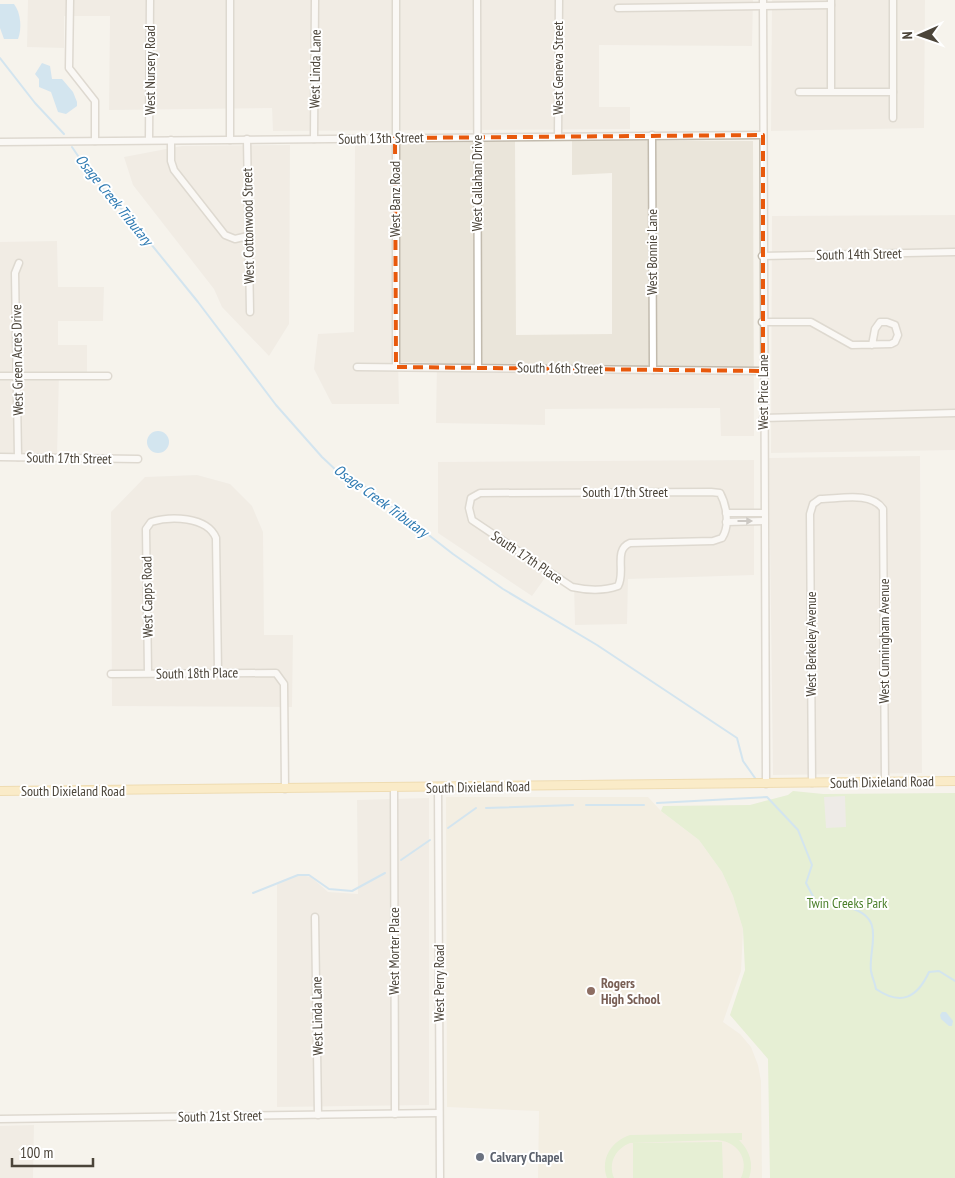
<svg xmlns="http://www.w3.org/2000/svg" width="955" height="1178" font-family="'PT Sans Narrow',sans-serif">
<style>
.residential{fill:#eae5da}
.education{fill:#efe8d6}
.green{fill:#d2eab5}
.parking{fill:#e5e3e0}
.water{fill:#a9d4f2}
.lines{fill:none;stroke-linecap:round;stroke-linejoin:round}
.stream{stroke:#a9d4f2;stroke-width:2}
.minor-casing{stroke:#c2bbae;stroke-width:9}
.major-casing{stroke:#e6c16a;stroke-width:10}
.minor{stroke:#fff;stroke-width:6}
.major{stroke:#ffe39c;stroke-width:8}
.oneway{fill:#9c9892}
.marked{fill:none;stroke:#e8590c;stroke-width:4;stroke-dasharray:10 6;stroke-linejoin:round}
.education-dot{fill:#8d6e63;stroke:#fff;stroke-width:2}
.worship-dot{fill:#6b7280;stroke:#fff;stroke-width:2}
.labels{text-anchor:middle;stroke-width:4;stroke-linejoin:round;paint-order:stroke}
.street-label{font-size:14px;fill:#4b4439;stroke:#fff}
.park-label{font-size:14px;fill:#4a7f2a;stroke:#fff}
.education-label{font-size:14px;font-weight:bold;fill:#785e54;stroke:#fff;text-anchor:start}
.worship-label{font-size:14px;font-weight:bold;fill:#5b616d;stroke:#fff;text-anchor:start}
.water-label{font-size:15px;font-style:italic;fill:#2e7ab2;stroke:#fff}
</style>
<rect width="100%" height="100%" fill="#f6f3ec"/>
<g class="residential">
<polygon points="28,0 753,0 752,46 599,45 599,107 630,107 630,129 273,131 272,108 109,110 110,16 64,16 64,48 27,47"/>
<polygon points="772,0 925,0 924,128 771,131"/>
<polygon points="572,140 753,141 754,436 721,436 720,408 545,409 545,425 436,423 437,363 398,362 399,404 332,404 314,369 318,334 354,332 355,145 515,141 516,335 612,334 612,173 572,175"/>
<polygon points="290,145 289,324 269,356 222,307 214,289 133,185 124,157 182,146"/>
<polygon points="955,215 955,450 771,453 772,216"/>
<polygon points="57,241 58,287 104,287 103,321 58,321 58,345 87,345 87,374 59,374 57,456 0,457 0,242"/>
<polygon points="920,456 922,773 773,775 769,458"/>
<polygon points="754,460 754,575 628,579 627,624 575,625 574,584 552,568 532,596 438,533 438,462"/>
<polygon points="197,475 230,484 252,506 263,532 264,635 293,635 292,707 112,706 111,512 145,477"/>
<polygon points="429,798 429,1105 277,1107 277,883 300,875 311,877 328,892 358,894 357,800"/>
<polygon points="34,1125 33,1178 0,1178 0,1126"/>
</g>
<polygon class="education" points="446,797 648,797 661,811 699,840 722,872 733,896 743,929 741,971 723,1022 740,1034 751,1047 758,1065 761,1081 762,1178 538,1178 539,1111 447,1107"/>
<g class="green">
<polygon points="793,791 823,794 955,793 955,1178 770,1178 768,1059 730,1015 745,970 743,929 733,896 722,872 699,840 661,811 663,806 750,805 788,795"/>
<path d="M742,1133V1140H739C750,1151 754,1164 749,1178H741C750,1159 737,1141 717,1140L630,1143C615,1149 608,1163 614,1178H607C600,1158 612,1141 630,1135Z"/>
<polygon points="722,1142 723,1178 633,1178 633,1143"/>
</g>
<polygon class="parking" points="845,796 846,827 826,828 824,797"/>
<g class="water">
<path d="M0,4H14C21,13 22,29 18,39H4L0,28Z"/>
<polygon points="42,63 50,66 52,79 62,79 73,92 77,102 77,106 66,114 58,112 51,92 39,87 39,79 35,74"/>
<circle cx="158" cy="442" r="11"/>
<polygon points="942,1012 946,1012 953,1021 952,1026 949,1026 941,1019 940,1015"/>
</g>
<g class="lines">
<g class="stream">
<polyline points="0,58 35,103 64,134"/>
<polyline points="72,147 93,178 129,217 198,302 276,405 322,457 338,472 371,490 453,554 503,589 597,645 737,738 743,761 755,778"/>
<path d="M657,803L767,797L798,830L812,865L806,883L816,902C827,905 839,905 850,908C887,918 868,948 871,971C872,977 875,983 876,989C901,1006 917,998 929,972L939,971L955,981"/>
<polyline points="586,805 644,805"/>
<polyline points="486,808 573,805"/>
<polyline points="448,828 476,808"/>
<polyline points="401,860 430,840"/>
<polyline points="253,893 298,875 309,875 329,889 352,891 385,873"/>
</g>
<g class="minor-casing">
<g id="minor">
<polyline points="70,0 69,68 95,101 95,141"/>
<polyline points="396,0 396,367"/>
<polyline points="477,0 478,367"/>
<polyline points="763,0 766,784"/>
<polyline points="831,0 831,91"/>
<polyline points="618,8 831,5"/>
<polyline points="799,92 893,92"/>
<polyline points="893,118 893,0"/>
<polyline points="652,135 653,370"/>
<polyline points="558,136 559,0"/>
<polyline points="247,139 250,312"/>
<polyline points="314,139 315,0"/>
<polyline points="149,140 150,0"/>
<polyline points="171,140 171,161 174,170 225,235 235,239 248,236"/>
<polyline points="230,140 230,0"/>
<polyline points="0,142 763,135"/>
<polyline points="762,256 955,252"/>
<polyline points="762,322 811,322 852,345 891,344 895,342 898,335 895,325 887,322 880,322 875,329 872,345"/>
<polyline points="357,367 763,371"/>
<polyline points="0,376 108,376"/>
<polyline points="763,418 955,413"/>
<polyline points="0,457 138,459"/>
<polyline points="18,457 15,273 19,263"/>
<path d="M711,492L720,493C727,506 730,526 722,538L713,541L630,543C613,550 626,572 618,586C604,591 586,590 572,587L472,520L469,508L471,498L480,493Z"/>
<polyline points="726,513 764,513"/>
<polyline points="726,522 764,521"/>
<path d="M148,673L146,529L151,522C170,516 207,516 216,538L218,672"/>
<polyline points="111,674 276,673 284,684 285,789"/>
<path d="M812,783L810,514L813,504L820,499C839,499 871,491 883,509L885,782"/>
<polyline points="394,787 395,1114"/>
<polyline points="438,787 440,1178"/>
<polyline points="315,917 318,1115"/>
<polyline points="0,1119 439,1113"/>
</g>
</g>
<g class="major-casing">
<polyline id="major" points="0,791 955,781"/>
</g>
<use href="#minor" class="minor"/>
<use href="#major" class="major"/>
</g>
<defs><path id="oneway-solid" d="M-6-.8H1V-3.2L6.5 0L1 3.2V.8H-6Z" transform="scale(1.25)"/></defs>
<use class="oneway" href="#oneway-solid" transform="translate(745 521)"/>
<path d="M0 0H955V1178H0ZM763,135V371L396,367L395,138Z" fill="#f6f3ec" fill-opacity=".55" fill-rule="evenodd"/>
<path class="marked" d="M763,135V371L396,367L395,138Z"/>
<circle class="education-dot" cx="591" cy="991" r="5"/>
<circle class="worship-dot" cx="480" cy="1157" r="5"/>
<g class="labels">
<g class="street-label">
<text transform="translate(558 68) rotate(-90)" y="5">West Geneva Street</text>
<text transform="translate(315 69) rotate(-89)" y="5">West Linda Lane</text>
<text transform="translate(150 70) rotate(-90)" y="5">West Nursery Road</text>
<text transform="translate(381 138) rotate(-1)" y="5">South 13th Street</text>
<text transform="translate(477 183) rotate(-90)" y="5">West Callahan Drive</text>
<text transform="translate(395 199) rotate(-90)" y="5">West Banz Road</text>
<text transform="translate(248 226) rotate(-91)" y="5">West Cottonwood Street</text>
<text transform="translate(652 252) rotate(-90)" y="5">West Bonnie Lane</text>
<text transform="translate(859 254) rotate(-1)" y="5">South 14th Street</text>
<text transform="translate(17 360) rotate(-91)" y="5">West Green Acres Drive</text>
<text transform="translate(560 368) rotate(1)" y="5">South 16th Street</text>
<text transform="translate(763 392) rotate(-90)" y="5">West Price Lane</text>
<text transform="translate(69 458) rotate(1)" y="5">South 17th Street</text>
<text x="625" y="497">South 17th Street</text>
<text transform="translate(527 557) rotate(34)" y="5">South 17th Place</text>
<text transform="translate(147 597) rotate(-91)" y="5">West Capps Road</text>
<text transform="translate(884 641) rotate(-90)" y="5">West Cunningham Avenue</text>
<text transform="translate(811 644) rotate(-90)" y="5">West Berkeley Avenue</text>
<text transform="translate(197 673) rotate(-1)" y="5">South 18th Place</text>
<text transform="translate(882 782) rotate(-1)" y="5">South Dixieland Road</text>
<text transform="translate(478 787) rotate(-1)" y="5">South Dixieland Road</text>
<text x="73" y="796">South Dixieland Road</text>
<text transform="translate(394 951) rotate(-90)" y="5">West Morter Place</text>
<text transform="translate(439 983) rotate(-90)" y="5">West Perry Road</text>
<text transform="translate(317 1016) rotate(-91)" y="5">West Linda Lane</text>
<text transform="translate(220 1116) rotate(-1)" y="5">South 21st Street</text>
</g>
<g class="park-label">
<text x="847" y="908">Twin Creeks Park</text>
</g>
<g class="education-label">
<text x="601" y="988">Rogers<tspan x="601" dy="16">High School</tspan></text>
</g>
<g class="worship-label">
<text x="490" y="1162">Calvary Chapel</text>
</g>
<g class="water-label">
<text transform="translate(114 200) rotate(51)" y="5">Osage Creek Tributary</text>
<text transform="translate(381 501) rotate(36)" y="5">Osage Creek Tributary</text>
</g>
</g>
<g transform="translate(920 35) rotate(268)" stroke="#ffffff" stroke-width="4" paint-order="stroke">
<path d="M0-4L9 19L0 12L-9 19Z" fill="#4b4439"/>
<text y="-8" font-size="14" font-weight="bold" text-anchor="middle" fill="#4b4439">N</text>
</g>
<path d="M12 1158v8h81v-8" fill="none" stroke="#4b4439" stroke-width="2.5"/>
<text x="20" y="1158" font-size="15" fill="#4b4439" stroke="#ffffff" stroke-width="4" paint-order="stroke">100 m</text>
</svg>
